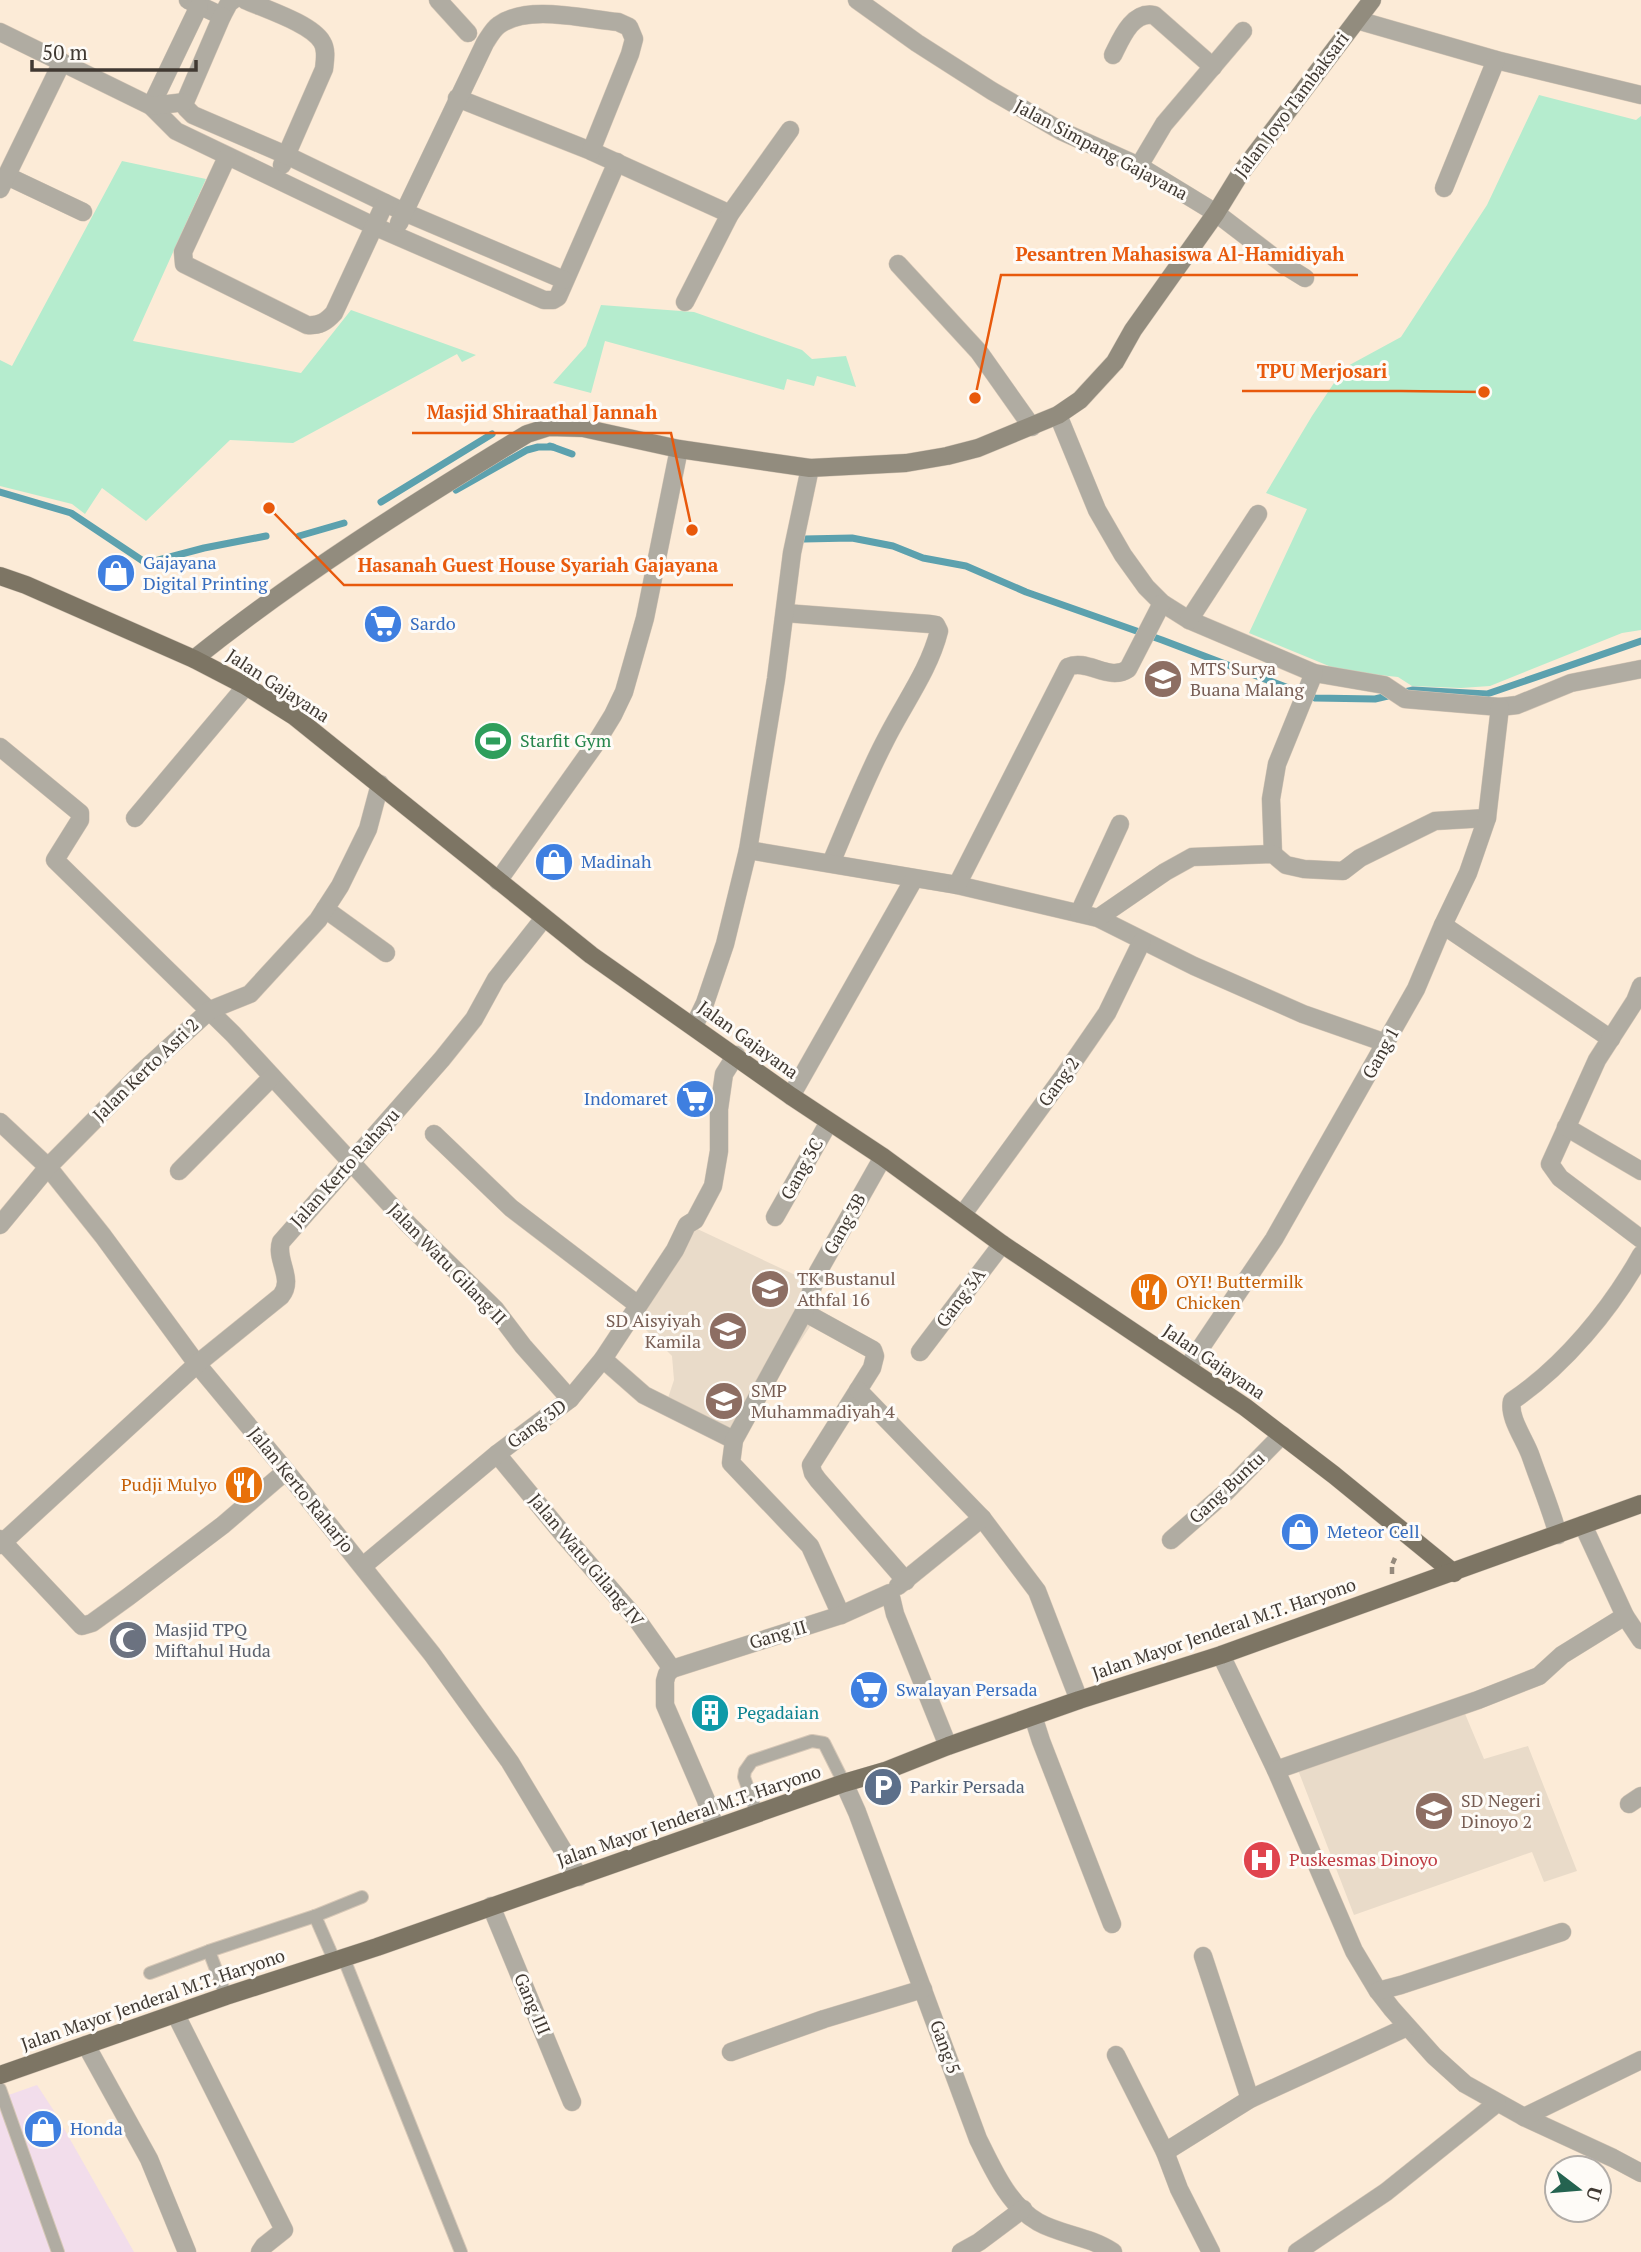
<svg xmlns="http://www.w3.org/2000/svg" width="1641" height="2252" font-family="'PT Serif',serif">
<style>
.commercial{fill:#f2ddeb}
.education{fill:#e9dbc9}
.green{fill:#b5ecce}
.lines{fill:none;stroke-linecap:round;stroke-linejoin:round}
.stream{stroke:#5ca1ae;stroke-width:7}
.service-casing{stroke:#d6c7b6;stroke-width:14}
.minor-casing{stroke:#d6c7b6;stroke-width:19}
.secondary-casing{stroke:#d6c7b6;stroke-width:19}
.primary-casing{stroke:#d6c7b6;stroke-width:19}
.path{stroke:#958a7d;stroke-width:4.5;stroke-dasharray:7 3.5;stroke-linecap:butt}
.service{stroke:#b0aca2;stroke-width:12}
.minor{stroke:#b0aca2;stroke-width:18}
.secondary{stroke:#928c7e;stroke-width:18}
.primary{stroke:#7d7564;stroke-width:18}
.labels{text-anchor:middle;stroke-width:6;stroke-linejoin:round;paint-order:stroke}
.street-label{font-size:18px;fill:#403932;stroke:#fefbf7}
.shop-label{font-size:18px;fill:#366cbe;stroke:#fefbf7;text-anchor:start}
.education-label{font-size:18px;fill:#785e54;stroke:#fefbf7;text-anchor:start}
.leisure-label{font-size:18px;fill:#27864d;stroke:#fefbf7;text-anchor:start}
.food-label{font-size:18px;fill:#c56008;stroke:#fefbf7;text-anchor:start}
.worship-label{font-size:18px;fill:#5b616d;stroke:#fefbf7;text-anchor:start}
.culture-label{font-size:18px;fill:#0d838f;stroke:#fefbf7;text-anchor:start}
.service-label{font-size:18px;fill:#4e5e75;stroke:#fefbf7;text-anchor:start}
.health-label{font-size:18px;fill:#be3a42;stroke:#fefbf7;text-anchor:start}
.leader{fill:none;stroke:#e8590c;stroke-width:2.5}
.callout-dot{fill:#e8590c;stroke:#fefbf7;stroke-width:2.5}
.callout-label{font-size:19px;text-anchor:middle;font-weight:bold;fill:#e8590c;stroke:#fefbf7;stroke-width:6;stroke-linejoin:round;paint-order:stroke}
</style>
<rect width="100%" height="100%" fill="#fcebd7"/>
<polygon class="commercial" points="37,2085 54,2111 134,2252 0,2252 0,2098"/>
<g class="education">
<polygon points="691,1226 808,1281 795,1307 815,1319 735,1440 668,1398 674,1380 672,1356 634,1318"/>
<polygon points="1463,1709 1484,1759 1528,1746 1577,1871 1544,1882 1532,1852 1354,1915 1298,1770"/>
</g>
<g class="green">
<polygon points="1539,95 1636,120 1641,116 1641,630 1622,633 1490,686 1461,688 1412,686 1398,677 1341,671 1249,633 1307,509 1266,493 1312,416 1344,368 1401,337 1487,205"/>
<polygon points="122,161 206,179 133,341 301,373 351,310 476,355 462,362 457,354 293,443 230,440 146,521 102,488 85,514 72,504 0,486 0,360 12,366"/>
<polygon points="601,305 694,312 802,350 812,359 846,356 856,387 817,376 814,386 787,379 784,390 605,341 591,393 553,383 586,346"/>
</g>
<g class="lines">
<g class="stream">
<polyline points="550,446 572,454"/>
<polyline points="456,490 527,450 538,447 553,447"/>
<polyline points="0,492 71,513 143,561 151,562 204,548 266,536"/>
<polyline points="381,502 492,434"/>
<polyline points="299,536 344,523"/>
<polyline points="804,539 852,538 893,546 923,558 966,566 1026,592 1162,640 1315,698 1375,699 1413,690 1487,694 1641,641"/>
</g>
<g class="service-casing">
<g id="service">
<polyline points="757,1814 744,1777 745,1771 752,1761 812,1741 824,1743 844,1783"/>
<polyline points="315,1916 335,1962"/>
<polyline points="344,1959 461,2252"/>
<polyline points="150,1973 209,1951"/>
<polyline points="226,1996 209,1951 315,1916 362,1897"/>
<polyline points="0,2089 58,2252"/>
</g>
</g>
<g class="minor-casing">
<g id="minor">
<polyline points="188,0 222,16 229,3 233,0"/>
<path d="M245,0C265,9 312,24 322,42C327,50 325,60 324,69L282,165"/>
<polyline points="438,0 468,33"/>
<polyline points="857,0 917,43 992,91 1061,131 1139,166 1216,213 1284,265 1305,278"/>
<polyline points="199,6 151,106 176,131 376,227 544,300 553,300 558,297 617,162"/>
<polyline points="222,16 185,102 186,108 193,115 286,155 404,212 564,280"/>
<polyline points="1357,20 1496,60 1641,95"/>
<polyline points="0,32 151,106 185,102"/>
<path d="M1113,55C1121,39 1132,11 1154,15L1213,67"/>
<polyline points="457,98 591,151 730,214"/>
<path d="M227,157L183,252L184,264L307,325C319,326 326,322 334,313L385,203"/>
<polyline points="1139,166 1164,124 1243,31"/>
<polyline points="7,176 83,212"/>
<polyline points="1444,188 1496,60"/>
<polyline points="0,189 62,62"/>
<path d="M399,223L485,43C489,37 493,29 499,25C528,4 584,19 618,22L629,27L634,39L630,54L591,151"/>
<polyline points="898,264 979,352 1032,427"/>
<polyline points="685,302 730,214 790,130"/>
<polyline points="1058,415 1097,510 1123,555 1146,587 1162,603 1189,620 1314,673 1384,685 1405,699 1500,707 1517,705 1571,683 1641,669"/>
<path d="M785,613L930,624L936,625L939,631C929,671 902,706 884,743C864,782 848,823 831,863"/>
<polyline points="1189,620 1258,514"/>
<polyline points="0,747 80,813 80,820 55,860 233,1034 409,1225 495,1309 523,1346 570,1399"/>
<polyline points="135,818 246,686"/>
<polyline points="748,850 957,885 1098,918 1194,966 1303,1014 1386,1043"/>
<polyline points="1273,854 1271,799 1277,764 1314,673"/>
<polyline points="498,881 594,746 613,715 624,692 645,618 679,449"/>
<path d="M957,885L1068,667C1087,658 1109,682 1128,669L1162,603"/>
<polyline points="325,909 386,953"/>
<polyline points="1079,913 1120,824"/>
<polyline points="1098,918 1165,872 1192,857 1273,854 1286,865 1304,869 1343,871 1360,858 1435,821 1487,818"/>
<polyline points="1443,925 1611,1039"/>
<polyline points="1641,986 1635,1001 1597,1060 1550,1164 1560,1178 1641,1239"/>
<polyline points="694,1026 705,1003 725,944 748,850 776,679 792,553 810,468"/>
<polyline points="791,1096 914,879"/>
<polyline points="0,1122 48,1167 103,1236 197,1364 286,1471 432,1654 510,1762 579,1877"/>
<polyline points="1566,1127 1641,1171"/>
<polyline points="434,1134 511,1208 638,1305"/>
<polyline points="179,1171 272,1077"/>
<polyline points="963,1214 1065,1074 1107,1013 1142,941"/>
<polyline points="775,1217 829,1122"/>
<polyline points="0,1225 48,1167 141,1073 210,1010 250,994 318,920 340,886 368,829 380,784"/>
<polyline points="804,1312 873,1350 875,1356 872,1368 811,1465 813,1473 818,1480 906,1581"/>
<polyline points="920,1352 1002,1244"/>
<polyline points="603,1359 644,1395 734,1440"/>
<polyline points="1187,1368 1274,1239 1416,989 1443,925 1468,873 1487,818 1500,707"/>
<polyline points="858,1390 982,1518 1037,1591 1079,1700"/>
<polyline points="497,1454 562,1533 638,1621 672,1669"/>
<polyline points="1583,1525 1625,1616 1641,1640"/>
<path d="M1558,1535C1551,1509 1540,1483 1531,1457C1526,1441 1508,1418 1512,1401C1564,1366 1611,1309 1641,1255"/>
<polyline points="0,1539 82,1626 92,1623 128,1597 223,1525 286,1471"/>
<polyline points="1171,1540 1226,1492 1282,1435"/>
<path d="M0,1545L197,1364L281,1296C295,1279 275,1260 281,1242L442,1059L474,1019L496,979L544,918"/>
<polyline points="363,1566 497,1454 570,1399 603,1359 675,1250 687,1225 695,1220 713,1186 719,1151 719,1109 724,1074 736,1055"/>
<polyline points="898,1586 982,1518"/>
<polyline points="841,1615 810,1546 731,1463 734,1440 804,1312 818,1272 883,1157"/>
<polyline points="1221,1655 1276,1770 1354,1951 1378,1991 1392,2009 1434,2056 1465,2084 1524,2117 1613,2158 1641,2173"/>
<polyline points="1033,1716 1041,1741 1112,1924"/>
<polyline points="1276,1770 1478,1700 1539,1676 1562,1655 1625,1616"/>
<path d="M844,1783L857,1812L978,2139C992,2167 1008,2205 1038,2222C1061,2235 1089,2236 1113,2252"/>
<polyline points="1629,1804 1641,1796"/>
<polyline points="715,1828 706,1800 665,1705 665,1681 667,1674 672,1669 841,1615 890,1593 895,1614 948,1746"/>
<polyline points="491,1906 572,2102"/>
<polyline points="1203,1956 1250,2099"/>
<polyline points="1378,1991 1401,1985 1562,1932"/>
<polyline points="176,2015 284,2230 264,2246 260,2252"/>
<polyline points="86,2045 149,2159 187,2252"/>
<polyline points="731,2052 824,2019 923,1989"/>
<polyline points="1116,2055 1165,2152 1179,2189 1211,2252"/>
<polyline points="1524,2117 1641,2060"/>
<polyline points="1165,2152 1250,2099 1407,2027"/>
<polyline points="961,2252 979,2242 1023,2209"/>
<polyline points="1297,2252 1386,2192 1497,2103"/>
</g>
</g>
<g class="secondary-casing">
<path id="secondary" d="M194,659C299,575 412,504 527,434L549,427L583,428L679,449L810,468L906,463L947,456L978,448L1058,415L1080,400L1115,362L1133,330L1216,213L1240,174L1372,0"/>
</g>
<g class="primary-casing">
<g id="primary">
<polyline points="0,576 26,585 194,659 246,686 294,716 591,955 791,1096 883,1157 1002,1244 1245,1407 1334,1475 1454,1573"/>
<polyline points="0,2075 226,1996 377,1947 844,1783 885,1771 948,1746 1079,1700 1221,1655 1641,1504"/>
</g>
</g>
<polyline class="path" points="1392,1574 1392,1565 1395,1558"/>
<use href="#service" class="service"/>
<use href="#minor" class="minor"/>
<use href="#secondary" class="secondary"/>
<use href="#primary" class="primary"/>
</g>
<defs>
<g id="shop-disc" transform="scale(2.0125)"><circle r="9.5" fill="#3f7fe0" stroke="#fefbf7"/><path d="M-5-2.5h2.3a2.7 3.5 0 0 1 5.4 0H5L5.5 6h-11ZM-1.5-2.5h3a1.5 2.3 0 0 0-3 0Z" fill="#fff"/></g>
<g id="supermarket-disc" transform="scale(2.0125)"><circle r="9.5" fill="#3f7fe0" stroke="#fefbf7"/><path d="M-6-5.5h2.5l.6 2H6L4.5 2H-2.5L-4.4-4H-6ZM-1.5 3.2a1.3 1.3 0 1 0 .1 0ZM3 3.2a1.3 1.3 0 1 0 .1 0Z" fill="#fff"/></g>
<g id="school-disc" transform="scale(2.0125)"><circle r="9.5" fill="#8d6e63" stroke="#fefbf7"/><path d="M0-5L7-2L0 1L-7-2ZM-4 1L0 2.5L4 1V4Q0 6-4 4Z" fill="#fff"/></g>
<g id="stadium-disc" transform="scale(2.0125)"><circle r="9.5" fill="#2e9e5b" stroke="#fefbf7"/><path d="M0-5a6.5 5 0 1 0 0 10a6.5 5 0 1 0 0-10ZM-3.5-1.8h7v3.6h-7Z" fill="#fff"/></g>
<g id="restaurant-disc" transform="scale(2.0125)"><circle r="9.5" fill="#e8710a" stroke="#fefbf7"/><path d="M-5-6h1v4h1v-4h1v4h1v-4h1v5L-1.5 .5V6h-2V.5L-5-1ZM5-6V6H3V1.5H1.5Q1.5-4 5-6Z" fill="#fff"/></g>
<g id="mosque-disc" transform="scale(2.0125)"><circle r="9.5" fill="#6b7280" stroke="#fefbf7"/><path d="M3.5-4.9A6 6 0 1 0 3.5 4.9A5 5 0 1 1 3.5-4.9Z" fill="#fff"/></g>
<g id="building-disc" transform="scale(2.0125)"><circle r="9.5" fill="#0f9aa8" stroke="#fefbf7"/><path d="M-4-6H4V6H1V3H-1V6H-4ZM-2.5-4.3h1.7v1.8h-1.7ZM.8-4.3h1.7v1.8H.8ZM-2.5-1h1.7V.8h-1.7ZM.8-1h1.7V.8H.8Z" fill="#fff"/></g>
<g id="parking-disc" transform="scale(2.0125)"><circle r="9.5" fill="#5c6f8a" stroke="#fefbf7"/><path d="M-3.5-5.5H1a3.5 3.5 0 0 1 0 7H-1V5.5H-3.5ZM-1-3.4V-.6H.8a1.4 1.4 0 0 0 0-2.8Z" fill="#fff"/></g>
<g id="hospital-disc" transform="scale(2.0125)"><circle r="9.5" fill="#e0444e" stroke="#fefbf7"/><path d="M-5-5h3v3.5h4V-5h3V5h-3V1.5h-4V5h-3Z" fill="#fff"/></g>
</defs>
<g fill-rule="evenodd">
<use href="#shop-disc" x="116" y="573"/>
<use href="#supermarket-disc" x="383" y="624"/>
<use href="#school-disc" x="1163" y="679"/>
<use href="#stadium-disc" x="493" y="741"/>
<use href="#shop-disc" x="554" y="862"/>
<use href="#supermarket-disc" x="695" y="1099"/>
<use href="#school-disc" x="770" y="1289"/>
<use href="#restaurant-disc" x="1149" y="1292"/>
<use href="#school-disc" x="728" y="1331"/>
<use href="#school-disc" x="724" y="1401"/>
<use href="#restaurant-disc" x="244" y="1485"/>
<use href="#shop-disc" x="1300" y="1532"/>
<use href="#mosque-disc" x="128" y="1640"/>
<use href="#supermarket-disc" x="869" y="1690"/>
<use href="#building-disc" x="710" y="1713"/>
<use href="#parking-disc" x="883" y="1787"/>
<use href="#school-disc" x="1434" y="1811"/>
<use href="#hospital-disc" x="1262" y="1860"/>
<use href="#shop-disc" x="43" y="2129"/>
</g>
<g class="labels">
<g class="street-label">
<text transform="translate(1292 105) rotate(-53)" y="6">Jalan Joyo Tambaksari</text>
<text transform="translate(1101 150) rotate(28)" y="6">Jalan Simpang Gajayana</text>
<text transform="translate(278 686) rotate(33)" y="6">Jalan Gajayana</text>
<text transform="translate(748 1040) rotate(36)" y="6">Jalan Gajayana</text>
<text transform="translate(1381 1053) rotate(-61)" y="6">Gang 1</text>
<text transform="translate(146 1070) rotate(-44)" y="6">Jalan Kerto Asri 2</text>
<text transform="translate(1059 1082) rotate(-54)" y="6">Gang 2</text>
<text transform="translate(345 1168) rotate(-48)" y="6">Jalan Kerto Rahayu</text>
<text transform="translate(802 1169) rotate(-61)" y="6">Gang 3C</text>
<text transform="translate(845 1224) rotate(-61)" y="6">Gang 3B</text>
<text transform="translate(447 1264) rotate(46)" y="6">Jalan Watu Gilang II</text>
<text transform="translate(961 1298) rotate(-53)" y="6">Gang 3A</text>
<text transform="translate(1214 1362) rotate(34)" y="6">Jalan Gajayana</text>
<text transform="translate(537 1424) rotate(-37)" y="6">Gang 3D</text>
<text transform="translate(1227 1488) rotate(-43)" y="6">Gang Buntu</text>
<text transform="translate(301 1490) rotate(51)" y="6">Jalan Kerto Raharjo</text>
<text transform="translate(586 1560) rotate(50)" y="6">Jalan Watu Gilang IV</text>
<text transform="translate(1224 1629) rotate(-19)" y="6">Jalan Mayor Jenderal M.T. Haryono</text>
<text transform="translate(778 1635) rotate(-17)" y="6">Gang II</text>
<text transform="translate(689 1816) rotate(-19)" y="6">Jalan Mayor Jenderal M.T. Haryono</text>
<text transform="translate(153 2000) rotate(-19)" y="6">Jalan Mayor Jenderal M.T. Haryono</text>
<text transform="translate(532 2004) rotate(67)" y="6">Gang III</text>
<text transform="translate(945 2047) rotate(70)" y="6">Gang 5</text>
</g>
<g class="shop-label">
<text x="143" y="569">Gajayana<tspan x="143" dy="21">Digital Printing</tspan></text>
<text x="410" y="630">Sardo</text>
<text x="581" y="868">Madinah</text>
<text x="668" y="1105" text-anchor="end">Indomaret</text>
<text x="1327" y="1538">Meteor Cell</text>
<text x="896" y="1696">Swalayan Persada</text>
<text x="70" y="2135">Honda</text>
</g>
<g class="education-label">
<text x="1190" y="675">MTS Surya<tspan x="1190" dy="21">Buana Malang</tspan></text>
<text x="797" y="1285">TK Bustanul<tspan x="797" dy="21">Athfal 16</tspan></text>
<text x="701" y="1327" text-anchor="end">SD Aisyiyah<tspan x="701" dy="21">Kamila</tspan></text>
<text x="751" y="1397">SMP<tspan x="751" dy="21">Muhammadiyah 4</tspan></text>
<text x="1461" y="1807">SD Negeri<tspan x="1461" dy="21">Dinoyo 2</tspan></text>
</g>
<g class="leisure-label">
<text x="520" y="747">Starfit Gym</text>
</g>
<g class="food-label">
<text x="1176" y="1288">OYI! Buttermilk<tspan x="1176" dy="21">Chicken</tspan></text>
<text x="217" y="1491" text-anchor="end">Pudji Mulyo</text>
</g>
<g class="worship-label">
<text x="155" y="1636">Masjid TPQ<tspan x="155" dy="21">Miftahul Huda</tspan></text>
</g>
<g class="culture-label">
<text x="737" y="1719">Pegadaian</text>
</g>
<g class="service-label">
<text x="910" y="1793">Parkir Persada</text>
</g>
<g class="health-label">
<text x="1289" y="1866">Puskesmas Dinoyo</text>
</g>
</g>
<path class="leader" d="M975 398L1001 275H1358M1484 392L1401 391H1242M692 530L671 433H412M269 508L344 585H733"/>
<g class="callout-dot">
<circle cx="975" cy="398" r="7"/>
<circle cx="1484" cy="392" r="7"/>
<circle cx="692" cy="530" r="7"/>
<circle cx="269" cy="508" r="7"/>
</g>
<g class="callout-label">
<text x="1180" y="261">Pesantren Mahasiswa Al-Hamidiyah</text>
<text x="1322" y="378">TPU Merjosari</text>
<text x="542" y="419">Masjid Shiraathal Jannah</text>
<text x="538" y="572">Hasanah Guest House Syariah Gajayana</text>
</g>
<g transform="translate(1578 2189) rotate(106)"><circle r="33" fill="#fefbf7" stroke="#b2ada8" stroke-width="2"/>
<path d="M0-5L12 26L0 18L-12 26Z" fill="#256350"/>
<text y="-10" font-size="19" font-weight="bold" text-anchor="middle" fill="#403932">U</text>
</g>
<path d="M32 60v10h164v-10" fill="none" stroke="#403932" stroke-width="3.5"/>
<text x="42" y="60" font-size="21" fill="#403932" stroke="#fefbf7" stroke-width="5" paint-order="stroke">50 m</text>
</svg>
